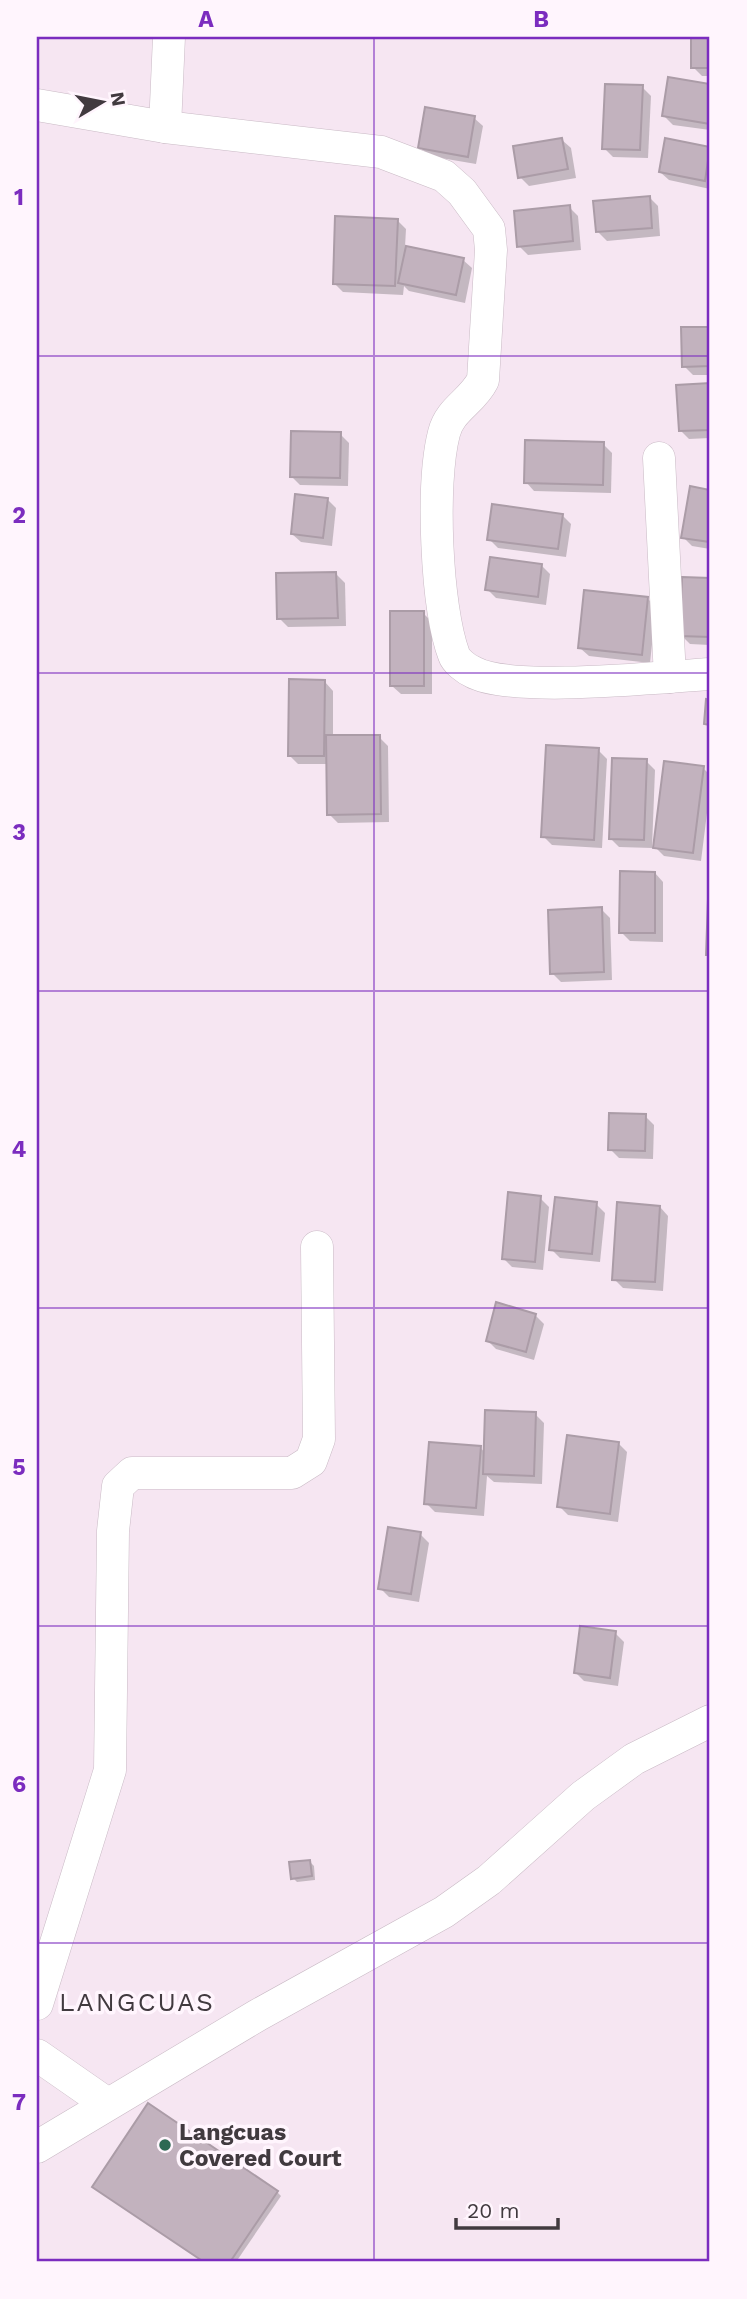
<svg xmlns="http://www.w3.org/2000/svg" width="747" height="2299" font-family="'Work Sans',sans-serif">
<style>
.shadow{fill:#0003}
.building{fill:#c2b2be;stroke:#ab9ca7;stroke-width:2}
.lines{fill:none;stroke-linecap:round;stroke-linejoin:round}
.minor-casing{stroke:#c9bac5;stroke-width:33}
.minor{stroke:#fff;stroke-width:32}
.grid{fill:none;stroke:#7b2cbf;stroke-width:2;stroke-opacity:0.55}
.poi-dot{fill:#2d6953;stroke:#fff5fd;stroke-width:2.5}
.labels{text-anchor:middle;stroke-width:7;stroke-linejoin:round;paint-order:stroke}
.poi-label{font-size:23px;font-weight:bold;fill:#413a3f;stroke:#fff5fd;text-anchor:start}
.quarter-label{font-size:26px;letter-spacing:2px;fill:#413a3f;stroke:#fff5fd}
.neatline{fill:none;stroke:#7b2cbf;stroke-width:2.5}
.grid-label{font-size:23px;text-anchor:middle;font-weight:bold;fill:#7b2cbf}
</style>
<rect width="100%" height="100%" fill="#f6e6f2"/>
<g class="shadow">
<polygon points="693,37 710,37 710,76 702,76 693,67"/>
<polygon points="669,79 710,86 710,130 673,125 664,116"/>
<polygon points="642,87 651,96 648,158 613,157 604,148"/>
<polygon points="474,118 483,126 476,164 429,156 420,147"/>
<polygon points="562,140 571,148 576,178 529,186 520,177"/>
<polygon points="666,140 710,148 710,189 669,180 660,172"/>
<polygon points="649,197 658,206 660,236 607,241 598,232"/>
<polygon points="569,207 578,216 581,250 528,255 519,246"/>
<polygon points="397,220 406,229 405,247 463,260 472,268 465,303 409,291 404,286 403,295 343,292 334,283"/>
<polygon points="710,328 710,375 693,375 684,366 683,329"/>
<polygon points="710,385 710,438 689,439 680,430 678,386"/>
<polygon points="340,434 349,443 348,486 300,485 291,476"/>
<polygon points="603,444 612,453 611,493 534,491 526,482"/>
<polygon points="691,488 710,491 710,549 692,546 683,537"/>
<polygon points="327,499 336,508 332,546 301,542 292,534"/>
<polygon points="562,515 571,524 566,557 498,548 489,539"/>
<polygon points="541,565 550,574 546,605 496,598 487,589"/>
<polygon points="336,574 345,583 346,626 288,627 279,618"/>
<polygon points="684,579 710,580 710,645 690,644 681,635"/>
<polygon points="647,598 656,607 650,663 589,656 580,648"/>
<polygon points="423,613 432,622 432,694 401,694 392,686"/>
<polygon points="325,682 333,691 333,737 379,737 388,746 389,822 338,823 329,814 328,764 298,764 289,755"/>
<polygon points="598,750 607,759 602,848 552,845 543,836"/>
<polygon points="646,761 655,770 652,848 619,847 610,838"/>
<polygon points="703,768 710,775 710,789 701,861 664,856 655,847"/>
<polygon points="655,873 663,882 663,942 630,941 621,932"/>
<polygon points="601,909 610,918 612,980 561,982 552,973"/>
<polygon points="645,1116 654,1125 653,1159 619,1158 610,1149"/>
<polygon points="540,1198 549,1207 543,1270 512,1267 504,1259"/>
<polygon points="596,1204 605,1213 600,1262 560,1258 551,1249"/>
<polygon points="660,1207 668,1216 663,1291 623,1288 614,1279"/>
<polygon points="535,1315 544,1324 534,1360 496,1349 487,1340"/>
<polygon points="535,1414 544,1423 542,1484 494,1482 487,1476 484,1516 435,1512 426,1503 480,1447 485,1453"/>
<polygon points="618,1443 627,1452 618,1522 568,1515 559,1506"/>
<polygon points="420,1534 429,1543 419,1602 389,1597 380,1588"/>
<polygon points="615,1633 624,1642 618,1686 584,1681 575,1672"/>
<polygon points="310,1862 314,1866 315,1880 297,1882 293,1878"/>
<polygon points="99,2191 277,2192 281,2196 236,2262 204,2262"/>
</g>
<g class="building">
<rect x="691" y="37" width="19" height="31"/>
<polygon points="668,77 710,84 710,124 662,116"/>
<polygon points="605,84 643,85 640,150 602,149"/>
<polygon points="425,107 475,116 468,157 418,148"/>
<polygon points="562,138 568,169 518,178 513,146"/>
<polygon points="665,138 710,147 705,181 659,172"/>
<polygon points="650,196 652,228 596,232 593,201"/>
<polygon points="570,205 573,241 517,247 514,211"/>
<polygon points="335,216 398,219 395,286 333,284"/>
<polygon points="406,246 464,258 456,295 398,283"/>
<polygon points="681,327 710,327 710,366 682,367"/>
<polygon points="710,383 710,430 679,431 676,385"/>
<polygon points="291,431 341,432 340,478 290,477"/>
<polygon points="525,440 604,442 603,485 524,483"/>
<polygon points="690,486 710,490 710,542 681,538"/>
<polygon points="295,494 328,498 323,538 291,534"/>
<polygon points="492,504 563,514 558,549 487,540"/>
<polygon points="490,557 542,564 538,597 485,590"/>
<polygon points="336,572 338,618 277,619 276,573"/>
<polygon points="682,577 710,578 710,637 680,636"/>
<polygon points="584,590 648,597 642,655 578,648"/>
<rect x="390" y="611" width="34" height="75"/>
<polygon points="289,679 325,680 324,756 288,756"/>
<polygon points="706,699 710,700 710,725 704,724"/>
<polygon points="326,735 380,735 381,814 327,815"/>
<polygon points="546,745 599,748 594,840 541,837"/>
<polygon points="612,758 647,759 644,840 609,839"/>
<polygon points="664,761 704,766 693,853 653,848"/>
<polygon points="620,871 655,872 655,933 619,933"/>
<polygon points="708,899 710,900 710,955 706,955"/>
<polygon points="602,907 604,972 550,974 548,910"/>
<polygon points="609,1113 646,1114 645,1151 608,1150"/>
<polygon points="508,1192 541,1196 535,1262 502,1259"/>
<polygon points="555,1197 597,1202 592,1254 549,1250"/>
<polygon points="617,1202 660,1206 655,1282 612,1280"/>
<polygon points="496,1302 536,1314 526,1352 486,1341"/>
<polygon points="485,1410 536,1412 534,1476 483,1474"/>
<polygon points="567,1435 619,1442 610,1514 557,1507"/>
<polygon points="429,1442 481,1446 476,1508 424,1504"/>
<polygon points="388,1527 421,1532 411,1594 378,1589"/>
<polygon points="580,1626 616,1631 610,1678 574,1673"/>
<polygon points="310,1860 312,1876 291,1879 289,1862"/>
<polygon points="148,2103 278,2191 230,2262 204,2262 92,2187"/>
</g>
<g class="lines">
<g class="minor-casing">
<g id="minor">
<path d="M37,105L165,127L381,152L444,176L462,192L489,229L491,250L483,380C472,402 450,409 444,433C431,483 436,607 454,655C456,661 466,669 473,672C511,693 661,677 710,674"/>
<polyline points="165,127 169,37"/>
<polyline points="659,458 670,677"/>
<polyline points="37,2004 110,1770 113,1531 118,1486 132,1473 292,1473 311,1461 319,1439 317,1247"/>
<polyline points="37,2055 106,2103"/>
<polyline points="37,2147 258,2015 444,1912 489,1880 583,1796 634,1759 710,1721"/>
</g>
</g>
<use href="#minor" class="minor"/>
</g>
<path class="grid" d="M374,37V2262M37,356H710M37,673H710M37,991H710M37,1308H710M37,1626H710M37,1943H710"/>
<circle class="poi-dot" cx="165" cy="2145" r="7"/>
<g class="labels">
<g class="poi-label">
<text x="179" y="2140">Langcuas<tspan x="179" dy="26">Covered Court</tspan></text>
</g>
<g class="quarter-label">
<text x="137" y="2011">LANGCUAS</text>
</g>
</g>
<rect width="747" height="2299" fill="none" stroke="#fff5fd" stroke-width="77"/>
<g transform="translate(102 102) rotate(80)" stroke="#fff5fd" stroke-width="5" paint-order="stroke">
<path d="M0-5L12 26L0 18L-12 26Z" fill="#413a3f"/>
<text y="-10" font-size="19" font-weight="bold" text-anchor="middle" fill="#413a3f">N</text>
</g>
<path d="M456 2218v10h102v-10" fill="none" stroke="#413a3f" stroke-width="3.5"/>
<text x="467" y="2218" font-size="21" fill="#413a3f" stroke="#fff5fd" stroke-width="5" paint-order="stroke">20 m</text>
<rect x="38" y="38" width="670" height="2222" class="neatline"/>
<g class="grid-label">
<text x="206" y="27">A</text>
<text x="541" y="27">B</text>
<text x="19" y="205">1</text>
<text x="19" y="523">2</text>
<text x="19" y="840">3</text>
<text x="19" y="1157">4</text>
<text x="19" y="1475">5</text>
<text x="19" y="1792">6</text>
<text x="19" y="2110">7</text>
</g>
</svg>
